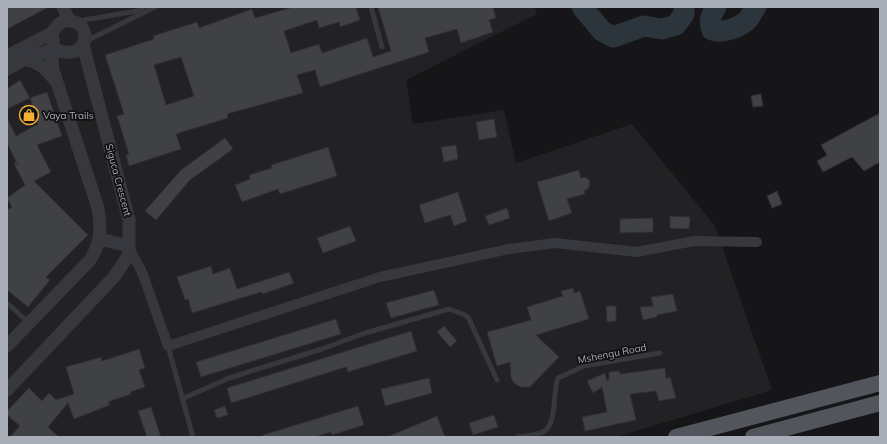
<svg xmlns="http://www.w3.org/2000/svg" width="887" height="444" font-family="Mulish,sans-serif">
<style>
.built{fill:#222225}
.lines{fill:none;stroke-linecap:round;stroke-linejoin:round}
.river{stroke:#2c353c;stroke-width:21}
.building{fill:#404145;stroke:#303034;fill-rule:evenodd}
.service{stroke:#37383d;stroke-width:5}
.minor{stroke:#37383d;stroke-width:10}
.tertiary{stroke:#37383d;stroke-width:13}
.primary{stroke:#53555c;stroke-width:16}
.labels{text-anchor:middle;stroke-width:3.5;stroke-linejoin:round;paint-order:stroke}
.poi-label{font-size:10px;fill:#a8adb8;stroke:#111113;text-anchor:start}
.street-label{font-size:10px;fill:#a8adb8;stroke:#111113}
</style>
<rect width="100%" height="100%" fill="#161618"/>
<polygon class="built" points="7,7 535,7 537,14 406,80 413,124 504,110 516,163 632,124 715,226 772,390 616,437 7,437"/>
<g class="lines">
<g class="river">
<polyline points="582,7 602,31 613,37 644,26 662,29 676,25 684,14 684,7"/>
<path d="M716,7C711,16 708,20 712,30C723,34 742,27 749,18C751,15 753,11 756,7"/>
</g>
</g>
<g class="building">
<polygon points="7,7 49,7 7,29"/>
<path d="M293,7H356L360,20L340,27L339,22L319,28L317,20L284,31L291,53L319,44L322,53L367,38L373,57L391,51L378,7H493L496,18L489,20L493,32L461,43L457,29L425,38L429,52L320,87L315,70L297,75L303,93L227,114L228,118L176,134L181,149L129,166L126,155L129,154L117,116L124,114L105,55L154,39L153,36L197,22L199,28L252,9L255,18ZM181,57L194,96L166,105L154,65Z"/>
<polygon points="20,80 30,98 7,109 7,89"/>
<polygon points="47,92 62,136 37,145 51,172 34,181 88,235 46,277 50,280 28,307 7,290 7,210 12,207 7,198 25,185 14,164 16,162 18,165 7,143 7,118 16,136 38,124 30,98"/>
<polygon points="761,94 763,106 753,107 751,96"/>
<polygon points="880,113 880,162 864,171 852,157 823,172 817,161 827,155 821,145"/>
<polygon points="494,119 497,137 479,140 476,122"/>
<polygon points="225,138 233,149 190,180 156,220 145,211 181,170"/>
<polygon points="456,145 458,159 444,162 441,147"/>
<polygon points="328,147 337,176 280,194 278,189 242,202 235,185 250,179 249,175 272,168 271,165"/>
<polygon points="579,170 581,178 585,177 590,181 589,188 584,191 585,194 567,199 572,213 549,221 537,182"/>
<polygon points="777,191 782,204 772,208 767,196"/>
<polygon points="458,192 467,221 454,226 450,215 425,223 419,205"/>
<polygon points="507,208 510,218 489,225 485,216"/>
<polygon points="670,216 690,217 689,229 670,228"/>
<polygon points="653,218 653,232 620,233 620,219"/>
<polygon points="350,226 356,241 323,253 317,238"/>
<polygon points="211,266 213,274 230,268 237,289 289,272 294,283 263,294 261,292 192,313 188,299 185,300 177,277"/>
<polygon points="573,288 574,293 580,291 589,319 536,335 559,357 530,387 521,387 515,384 511,378 510,362 497,366 487,332 531,320 527,307 563,296 561,291"/>
<polygon points="434,290 439,305 391,318 386,303"/>
<polygon points="673,294 677,311 657,315 657,317 643,320 640,307 653,306 651,297"/>
<polygon points="606,306 616,306 616,321 607,322"/>
<polygon points="336,319 341,334 201,377 196,362"/>
<polygon points="444,326 457,341 450,347 437,332"/>
<polygon points="411,331 417,351 348,372 346,367 231,403 227,388"/>
<polygon points="139,349 145,368 139,370 145,387 130,392 131,394 108,402 110,405 74,419 68,403 48,427 59,437 10,437 20,426 7,415 7,411 29,388 42,401 49,393 56,400 74,394 66,367 101,357 102,361"/>
<polygon points="665,368 666,379 670,377 676,398 659,401 656,391 630,394 636,420 585,431 582,417 607,412 602,387 593,393 587,381 605,373 607,381 609,380 609,372 619,371 620,374"/>
<polygon points="429,378 432,393 385,406 381,389"/>
<polygon points="225,406 228,415 217,418 214,410"/>
<polygon points="358,406 364,425 332,435 331,432 315,437 263,437 263,435"/>
<polygon points="151,407 161,437 147,437 138,411"/>
<polygon points="494,415 498,427 473,435 469,423"/>
<polygon points="437,416 445,437 387,437"/>
</g>
<g class="lines">
<g class="service">
<polyline points="371,7 382,47"/>
<polyline points="78,21 143,10"/>
<polyline points="86,41 155,7"/>
<polyline points="7,303 28,322"/>
<polyline points="168,346 193,437"/>
<polyline points="182,399 229,378 322,349 362,334 449,309 463,314 468,317 497,380"/>
<path d="M518,437C525,436 536,435 543,432C558,424 552,392 558,378L584,366L660,353"/>
</g>
<polyline class="minor" points="128,246 142,272 168,346 380,277 509,249 555,243 637,252 694,241 757,242"/>
<g class="tertiary">
<polyline points="63,7 69,20"/>
<polyline points="7,56 52,33"/>
<path d="M25,59C41,64 44,67 55,80"/>
<path d="M7,69L25,59L54,49C68,55 85,54 85,35C85,32 82,27 80,24C65,18 60,20 52,33L54,49L52,60L53,70L98,208C101,229 102,241 90,260L7,346"/>
<polyline points="100,239 128,246"/>
<polyline points="7,390 114,277 129,255 129,220 83,45"/>
</g>
<g class="primary">
<polyline points="676,437 880,383"/>
<polyline points="753,437 880,403"/>
</g>
</g>
<defs>
<g id="shop-ring" transform="scale(1)"><circle r="9.5" fill="#111113" stroke="#f2b134" stroke-width="1.5"/><path d="M-5-2.5h2.3a2.7 3.5 0 0 1 5.4 0H5L5.5 6h-11ZM-1.5-2.5h3a1.5 2.3 0 0 0-3 0Z" fill="#f2b134"/></g>
</defs>
<g fill-rule="evenodd">
<use href="#shop-ring" x="29" y="115"/>
</g>
<g class="labels">
<g class="poi-label">
<text x="43" y="119">Vaya Trails</text>
</g>
<g class="street-label">
<text transform="translate(119 180) rotate(75)" y="4">Siguca Crescent</text>
<text transform="translate(612 353) rotate(-11)" y="4">Mshengu Road</text>
</g>
</g>
<rect width="887" height="444" fill="none" stroke="#a8adb8" stroke-width="16"/>
</svg>
